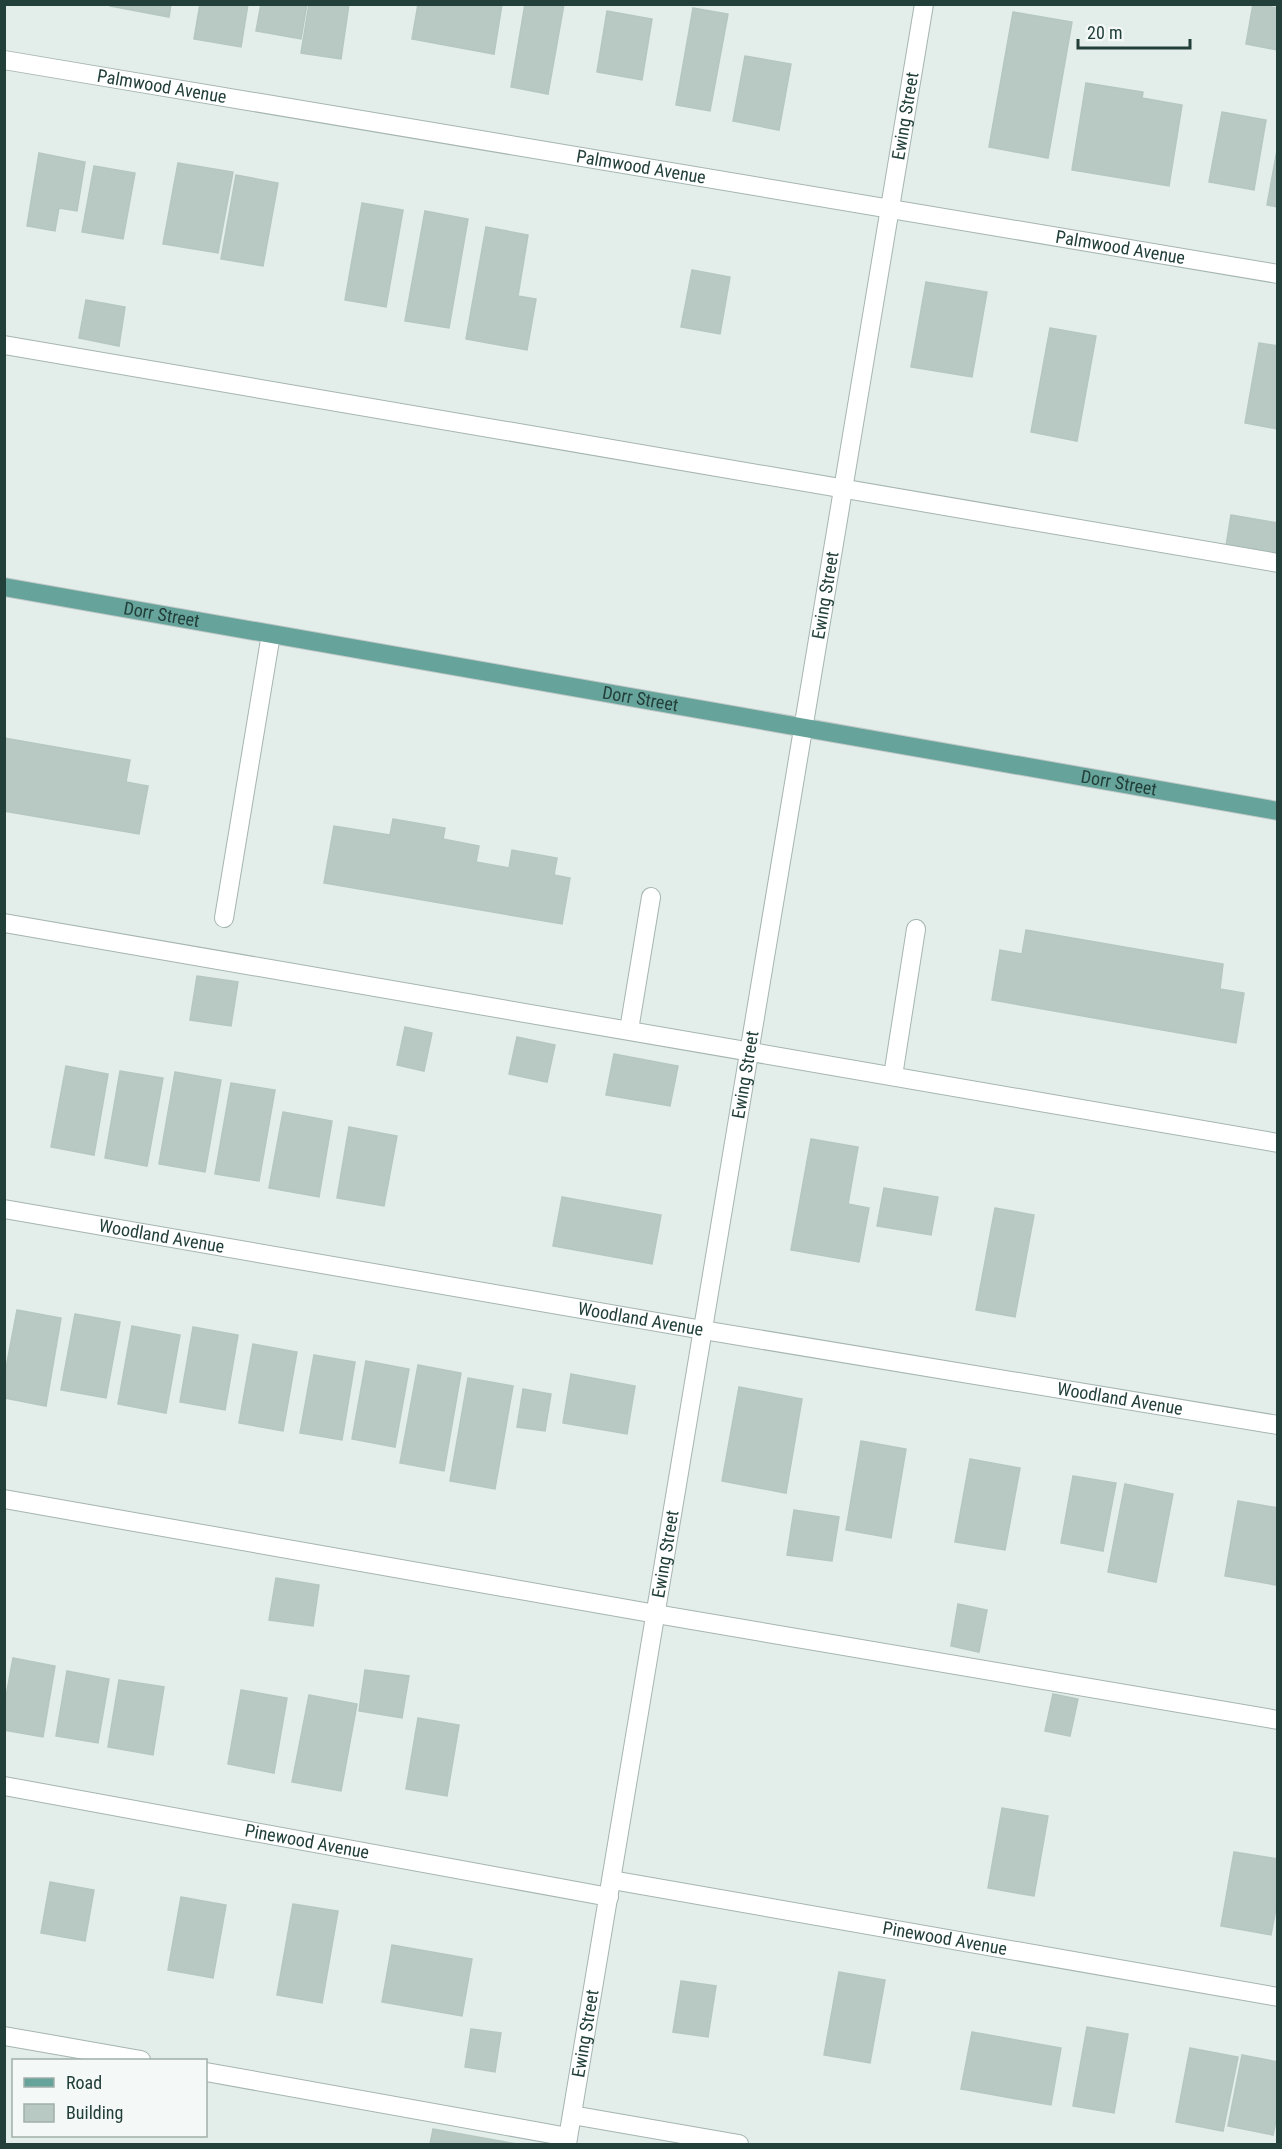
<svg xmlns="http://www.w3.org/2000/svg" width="1282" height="2149" font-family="'Roboto Condensed',sans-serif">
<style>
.building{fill:#b8c8c3;stroke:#b5c7c1;stroke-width:1.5}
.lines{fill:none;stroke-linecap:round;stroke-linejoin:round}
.minor-casing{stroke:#a5b5b1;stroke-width:20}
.major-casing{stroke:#c1c9c8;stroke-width:20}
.minor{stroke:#fff;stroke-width:18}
.major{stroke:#66a39a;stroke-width:18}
.labels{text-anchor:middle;stroke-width:5;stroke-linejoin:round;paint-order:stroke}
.street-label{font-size:18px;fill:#223f3a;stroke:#f4f9f7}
</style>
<rect width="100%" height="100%" fill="#e3ede9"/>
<g class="building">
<polygon points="111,4 171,4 169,17 110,6"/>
<polygon points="200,4 248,4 241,47 194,39"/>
<polygon points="261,4 307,4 301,39 256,31"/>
<polygon points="309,4 349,4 341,59 301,53"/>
<polygon points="418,4 502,4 494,54 412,39"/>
<polygon points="525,4 564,4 548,94 511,87"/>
<polygon points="1253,4 1278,8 1278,50 1246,44"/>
<polygon points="693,8 728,14 710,111 676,105"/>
<polygon points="607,11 652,19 642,80 597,72"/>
<polygon points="1013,12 1072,22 1048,158 989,147"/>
<polygon points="745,56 791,64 779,130 733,121"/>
<polygon points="1086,83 1143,92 1142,98 1182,105 1169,186 1072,170"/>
<polygon points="1222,112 1266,120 1254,190 1209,182"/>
<polygon points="1278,145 1278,207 1267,205"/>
<polygon points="39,153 85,162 77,211 59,208 55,231 27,226"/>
<polygon points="178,163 233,172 218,253 163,244"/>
<polygon points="94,166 135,173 123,239 82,232"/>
<polygon points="236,175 278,183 263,266 221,259"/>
<polygon points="362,203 403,210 386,307 345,300"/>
<polygon points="425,211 468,219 449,328 405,321"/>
<polygon points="486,227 528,235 518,296 536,299 527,350 466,339"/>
<polygon points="692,270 730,277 720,334 681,327"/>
<polygon points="926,282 987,292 972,377 911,367"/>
<polygon points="86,300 125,307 119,346 79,338"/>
<polygon points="1050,328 1096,336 1077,441 1031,432"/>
<polygon points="1259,343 1278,346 1278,429 1245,423"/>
<polygon points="1231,515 1278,523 1276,555 1226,546"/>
<polygon points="4,738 130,760 126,782 148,786 139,834 4,811"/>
<polygon points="393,819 445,828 443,839 479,846 476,862 509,868 512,850 557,858 554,875 570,878 562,924 324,883 334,826 390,835"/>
<polygon points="1026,930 1223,964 1220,989 1244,993 1236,1043 992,1000 1000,950 1022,954"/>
<polygon points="197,976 238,982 231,1026 190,1020"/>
<polygon points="405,1027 432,1033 424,1071 397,1065"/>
<polygon points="517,1037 555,1045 547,1082 509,1074"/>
<polygon points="614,1054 678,1066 670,1106 606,1095"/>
<polygon points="66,1066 108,1074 94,1155 51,1147"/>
<polygon points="120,1071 163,1078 147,1166 105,1158"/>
<polygon points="175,1072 221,1080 205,1172 159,1164"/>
<polygon points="231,1083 275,1090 259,1181 215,1174"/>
<polygon points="283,1112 332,1121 319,1197 269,1188"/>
<polygon points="349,1127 397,1136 384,1206 337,1198"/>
<polygon points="811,1139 858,1147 848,1204 869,1208 859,1262 791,1250"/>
<polygon points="884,1188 938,1197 931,1235 877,1226"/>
<polygon points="562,1197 661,1215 652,1264 553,1246"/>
<polygon points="995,1208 1034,1215 1015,1317 976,1310"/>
<polygon points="17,1310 61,1318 46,1406 4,1398 4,1378"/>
<polygon points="75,1314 120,1322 106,1398 61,1390"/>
<polygon points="132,1326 180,1335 166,1413 118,1404"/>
<polygon points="193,1327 238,1335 225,1410 180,1402"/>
<polygon points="253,1344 297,1352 283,1431 239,1423"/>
<polygon points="314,1355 355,1362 342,1440 300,1433"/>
<polygon points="366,1361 409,1369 395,1447 352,1439"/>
<polygon points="418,1365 461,1373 444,1471 400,1463"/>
<polygon points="571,1374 635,1386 627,1434 563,1423"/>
<polygon points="468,1378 513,1386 495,1489 450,1481"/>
<polygon points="739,1387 802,1399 786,1493 722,1481"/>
<polygon points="523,1389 551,1394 545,1431 517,1427"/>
<polygon points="861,1441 906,1449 891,1538 846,1530"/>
<polygon points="970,1459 1020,1468 1005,1550 955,1542"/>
<polygon points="1073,1476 1116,1483 1103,1551 1061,1543"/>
<polygon points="1125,1484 1173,1494 1156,1582 1108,1572"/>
<polygon points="1238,1501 1278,1508 1276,1585 1225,1576"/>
<polygon points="794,1510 839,1517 832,1561 787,1555"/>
<polygon points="276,1578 319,1585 313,1626 269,1620"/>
<polygon points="958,1604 987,1610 979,1652 951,1646"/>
<polygon points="13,1658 55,1666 43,1737 4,1730 4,1707"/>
<polygon points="365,1670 409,1676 402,1718 359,1711"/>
<polygon points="67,1671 109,1679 98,1743 56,1736"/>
<polygon points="119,1680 164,1687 153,1755 108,1747"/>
<polygon points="241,1690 287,1698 274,1773 228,1764"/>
<polygon points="1053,1694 1078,1699 1070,1736 1045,1731"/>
<polygon points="309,1695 357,1704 341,1791 292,1782"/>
<polygon points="418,1718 459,1725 447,1796 406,1789"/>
<polygon points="1002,1808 1048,1816 1034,1896 988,1888"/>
<polygon points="1234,1852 1278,1859 1278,1898 1271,1935 1221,1926"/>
<polygon points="50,1882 94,1890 85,1941 41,1933"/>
<polygon points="181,1897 226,1905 213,1978 168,1970"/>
<polygon points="293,1904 338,1911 322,2003 277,1995"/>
<polygon points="392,1945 472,1959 462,2016 382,2002"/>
<polygon points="839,1972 885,1980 870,2063 824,2055"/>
<polygon points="681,1981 716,1986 708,2037 673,2032"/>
<polygon points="1087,2027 1128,2034 1114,2113 1073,2106"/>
<polygon points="471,2029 501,2033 495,2072 465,2067"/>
<polygon points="972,2032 1061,2048 1051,2105 961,2089"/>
<polygon points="1190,2048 1238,2057 1223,2131 1176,2122"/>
<polygon points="1242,2055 1278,2062 1278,2112 1273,2135 1228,2126"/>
<polygon points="433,2129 517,2144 430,2144"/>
</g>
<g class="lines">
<g class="minor-casing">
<g id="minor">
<path id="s1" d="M4,60L1278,274"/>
<polyline points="4,345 1278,563"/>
<polyline points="224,918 271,634"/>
<polyline points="4,923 1278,1143"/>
<polyline points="629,1030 651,897"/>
<polyline points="893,1076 916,929"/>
<path id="s2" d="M4,1209L703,1330L1278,1425"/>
<polyline points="4,1499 656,1614 1278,1720"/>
<path id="s3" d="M4,1786L609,1897"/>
<path id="s4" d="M612,1880L1278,1997"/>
<polyline points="4,2036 141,2060"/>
<polyline points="206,2072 568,2137"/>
<polyline points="572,2115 739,2144"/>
<path id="s5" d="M567,2144L924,4"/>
</g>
</g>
<g class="major-casing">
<g id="major">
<path id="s6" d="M4,587L1278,811"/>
</g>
</g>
<use href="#minor" class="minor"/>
<use href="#major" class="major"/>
</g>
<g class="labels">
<g class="street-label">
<text dy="6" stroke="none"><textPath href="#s1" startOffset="160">Palmwood Avenue</textPath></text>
<text dy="6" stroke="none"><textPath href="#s5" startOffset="2056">Ewing Street</textPath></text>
<text dy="6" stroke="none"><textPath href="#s1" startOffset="646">Palmwood Avenue</textPath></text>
<text dy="6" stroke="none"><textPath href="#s1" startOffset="1132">Palmwood Avenue</textPath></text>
<text dy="6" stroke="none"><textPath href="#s5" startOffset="1570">Ewing Street</textPath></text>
<text dy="6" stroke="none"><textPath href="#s6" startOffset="160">Dorr Street</textPath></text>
<text dy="6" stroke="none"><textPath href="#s6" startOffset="646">Dorr Street</textPath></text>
<text dy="6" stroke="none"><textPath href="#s6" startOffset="1132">Dorr Street</textPath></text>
<text dy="6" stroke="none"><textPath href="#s5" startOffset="1084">Ewing Street</textPath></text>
<text dy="6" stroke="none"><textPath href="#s2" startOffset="160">Woodland Avenue</textPath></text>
<text dy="6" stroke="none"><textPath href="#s2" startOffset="646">Woodland Avenue</textPath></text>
<text dy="6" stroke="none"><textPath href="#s2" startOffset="1132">Woodland Avenue</textPath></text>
<text dy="6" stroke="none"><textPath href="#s5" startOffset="598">Ewing Street</textPath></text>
<text dy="6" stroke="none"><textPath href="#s3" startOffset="308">Pinewood Avenue</textPath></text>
<text dy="6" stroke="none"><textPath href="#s4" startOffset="338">Pinewood Avenue</textPath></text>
<text dy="6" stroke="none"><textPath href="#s5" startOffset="112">Ewing Street</textPath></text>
</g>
</g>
<rect width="1282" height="2149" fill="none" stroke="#223f3a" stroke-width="12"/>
<rect x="12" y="2059" width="195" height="78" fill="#f4f9f7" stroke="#a0afab" stroke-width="1.5"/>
<rect x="24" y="2078" width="30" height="9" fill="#66a39a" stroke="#a0afab" stroke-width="1.5"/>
<text x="66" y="2089" font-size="18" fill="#223f3a">Road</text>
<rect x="24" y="2104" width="30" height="18" fill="#b8c8c3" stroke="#a0afab" stroke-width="1.5"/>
<text x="66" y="2119" font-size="18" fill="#223f3a">Building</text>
<path d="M1078 39v9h112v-9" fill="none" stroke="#223f3a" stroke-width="3"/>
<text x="1087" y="39" font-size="18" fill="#223f3a" stroke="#f4f9f7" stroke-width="4.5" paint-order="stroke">20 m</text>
</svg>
